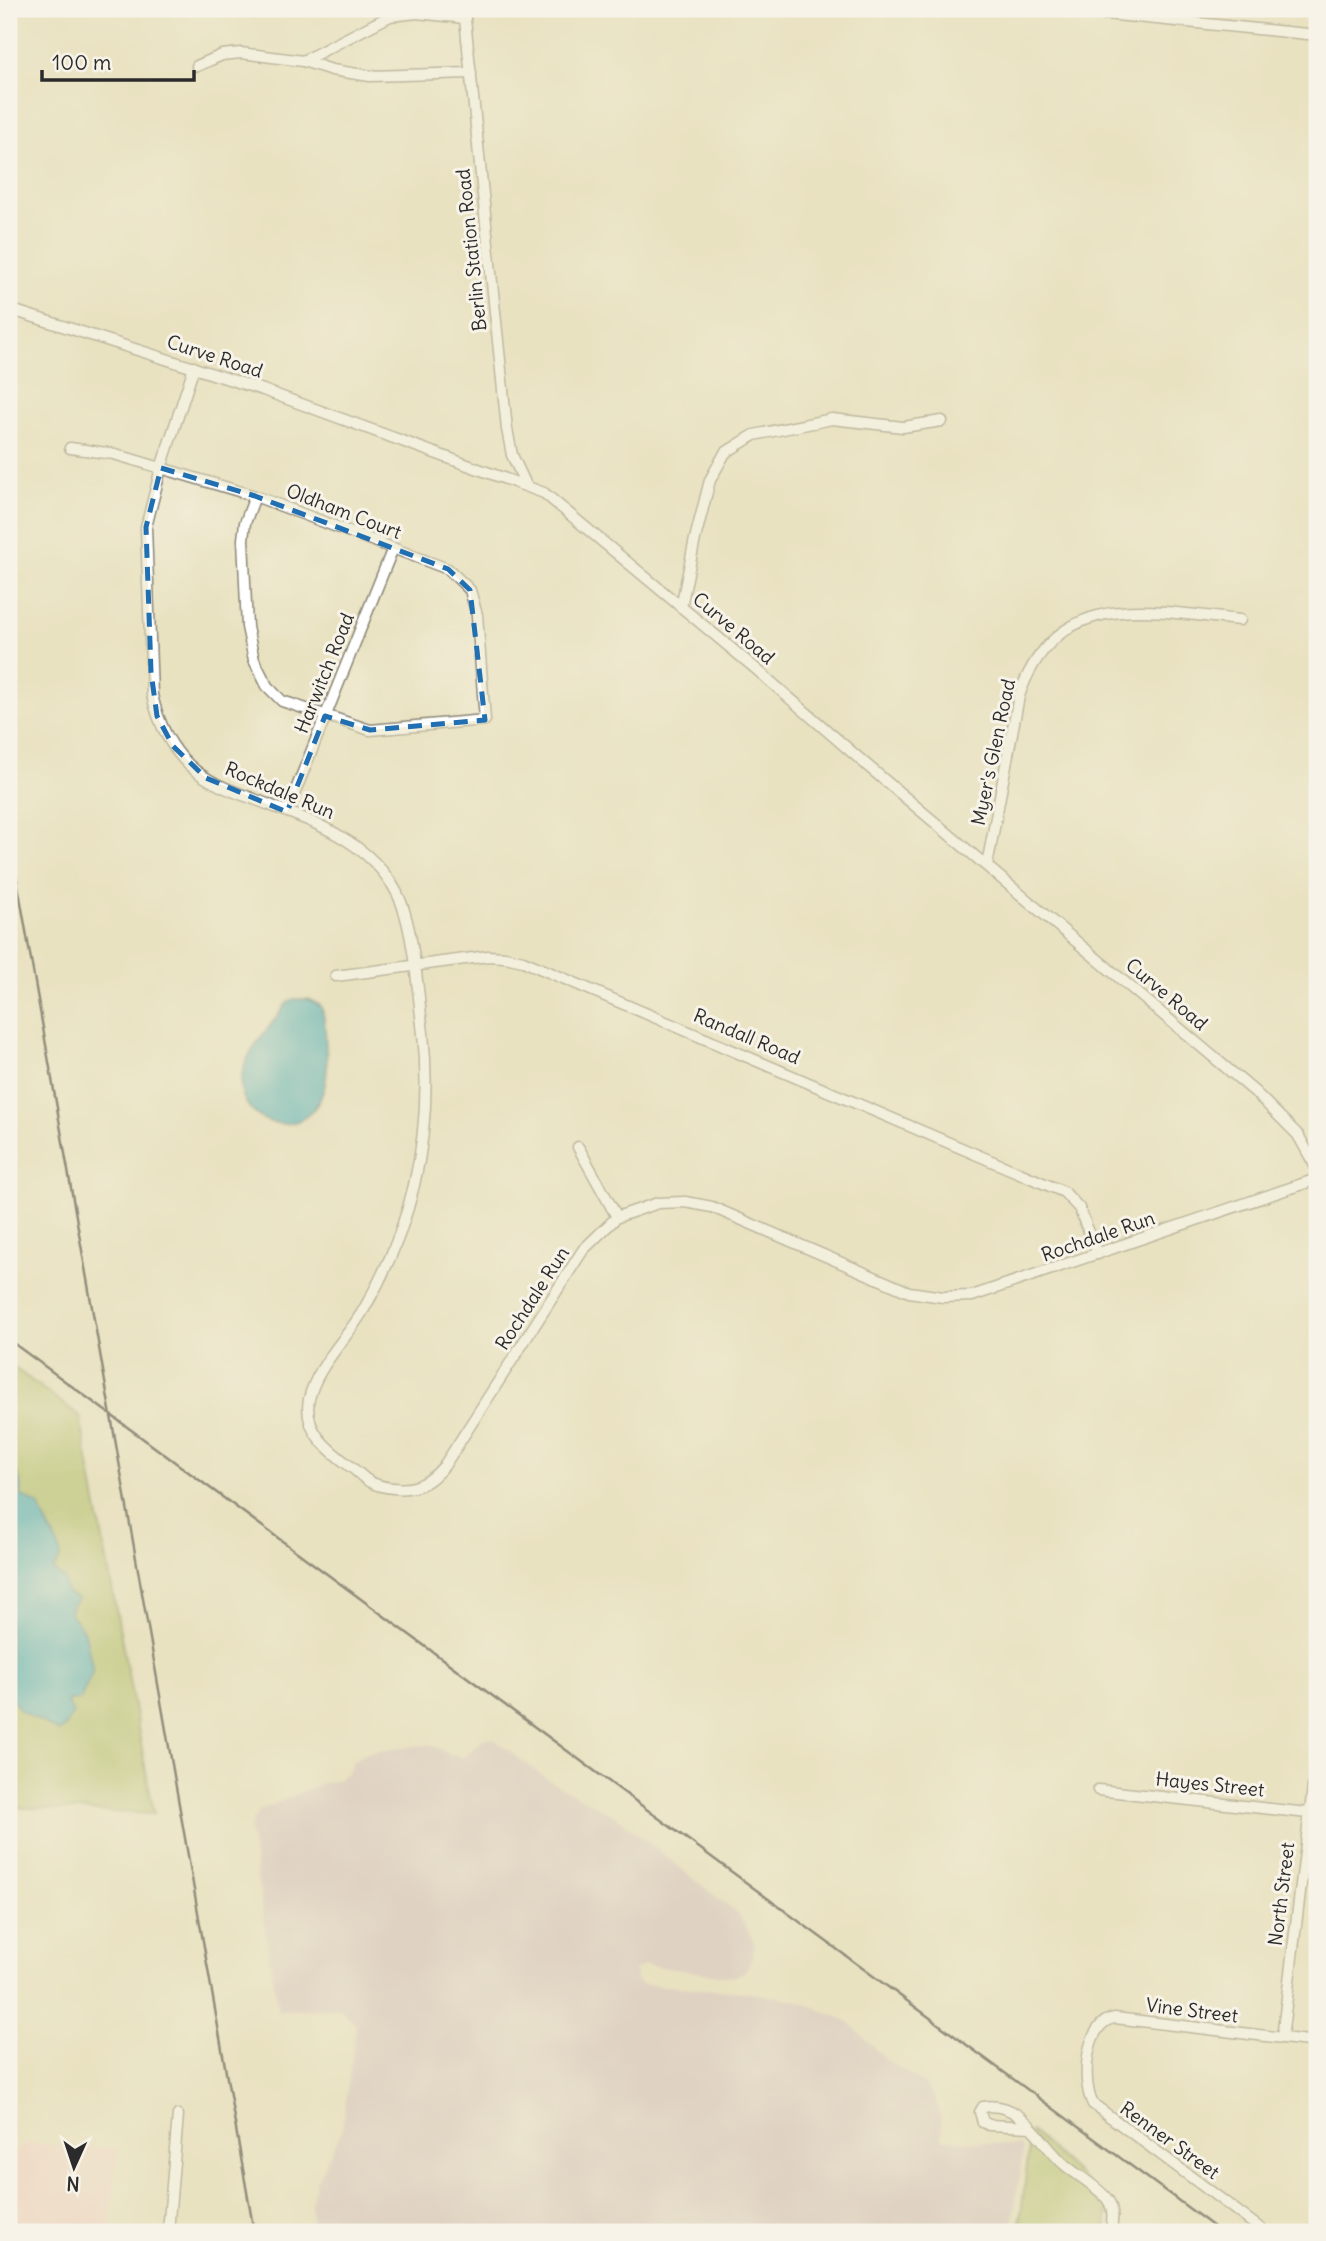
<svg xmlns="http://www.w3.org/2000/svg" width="1326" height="2241" font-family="Delius,sans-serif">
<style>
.built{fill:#f7d0cc}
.industrial{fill:#d2bec3}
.green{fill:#abbc60;stroke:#6b7446;stroke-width:2}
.water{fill:#3daabc;stroke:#346a74;stroke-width:2}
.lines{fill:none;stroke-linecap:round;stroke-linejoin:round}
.minor-casing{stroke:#8a8676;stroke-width:13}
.minor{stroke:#fff;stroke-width:10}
.rail{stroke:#2b2b2b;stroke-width:2.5}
.marked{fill:none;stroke:#1f6fb2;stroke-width:5;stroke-dasharray:14 9;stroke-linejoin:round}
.labels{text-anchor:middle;stroke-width:6;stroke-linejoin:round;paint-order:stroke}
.street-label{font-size:19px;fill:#2b2b2b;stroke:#f7f3e8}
</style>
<rect width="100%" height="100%" fill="#f7f3e8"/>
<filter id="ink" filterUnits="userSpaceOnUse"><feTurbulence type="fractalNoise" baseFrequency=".0143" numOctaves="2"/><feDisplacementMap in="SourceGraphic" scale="14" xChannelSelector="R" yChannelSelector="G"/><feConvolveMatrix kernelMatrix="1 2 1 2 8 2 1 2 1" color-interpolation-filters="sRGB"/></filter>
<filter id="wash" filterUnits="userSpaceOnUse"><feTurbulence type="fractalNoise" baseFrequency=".00686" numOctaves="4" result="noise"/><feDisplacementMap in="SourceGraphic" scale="28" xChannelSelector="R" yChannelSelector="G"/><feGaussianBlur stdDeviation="1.57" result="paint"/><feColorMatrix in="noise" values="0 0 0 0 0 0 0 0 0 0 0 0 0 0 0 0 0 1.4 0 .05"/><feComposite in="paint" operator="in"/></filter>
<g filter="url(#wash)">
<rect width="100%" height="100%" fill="#e9e2c1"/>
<polygon class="built" points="24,2143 118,2149 110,2232 9,2232 9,2176 14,2169 16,2151"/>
<polygon class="industrial" points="492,1738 548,1780 615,1816 739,1915 754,1942 752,1959 744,1972 733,1977 645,1965 635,1970 636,1979 642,1984 743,1992 796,2000 848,2021 884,2058 923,2084 935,2098 941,2120 942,2139 1022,2146 1023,2152 1011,2232 951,2232 918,2227 917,2232 312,2232 311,2204 316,2182 342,2130 356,2024 340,2009 278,2010 250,1831 253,1820 259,1811 320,1784 338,1780 348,1772 353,1761 365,1753 431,1744 450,1755 463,1757 483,1740"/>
<g class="green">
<polygon points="9,1364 80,1416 154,1814 9,1807"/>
<polygon points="1031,2131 1098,2193 1108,2208 1106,2232 1019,2232"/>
</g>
<g class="water">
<path d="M294,999H308L321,1006C326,1020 325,1034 326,1048C338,1157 226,1133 243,1071C250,1045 273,1025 287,1003Z"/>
<polygon points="9,1462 20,1479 21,1495 38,1505 60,1550 60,1559 53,1570 64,1579 67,1593 78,1599 72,1605 70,1613 85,1633 93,1671 80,1700 69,1700 69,1706 73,1713 65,1727 59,1732 20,1710 9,1695"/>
</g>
</g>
<g filter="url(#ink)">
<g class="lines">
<g class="minor-casing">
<g id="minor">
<polyline points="464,9 507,429 512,455 526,485"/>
<polyline points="1055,9 1317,35"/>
<polyline points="303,61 390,16 417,13 465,18"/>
<polyline points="197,66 222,55 241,53 303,61 332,70 370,76 471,73"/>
<polyline points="9,309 263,390 544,493 756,669 869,767 1255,1092 1298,1135 1317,1169"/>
<path d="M194,367L161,468L146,527L152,695C158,721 169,746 189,765C207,782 231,791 254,799C308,820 368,838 397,893C414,926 418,995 423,1033C433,1132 414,1224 364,1309C347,1339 317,1365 309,1399C303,1432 329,1450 351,1467C358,1472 365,1480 372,1483C384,1488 402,1490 414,1487C427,1484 436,1475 444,1466L583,1250L617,1217L658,1203L685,1202L712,1207L909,1292L943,1297L972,1296L1317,1179"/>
<polyline points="70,448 114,454 255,496 448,569 470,590 477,615 485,720 370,730 282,701 267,686 254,660 247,627 243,539 245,523 255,496"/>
<polyline points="681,607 695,539 710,480 725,453 754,435 832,419 903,427 942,421"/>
<polyline points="287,812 393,548"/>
<path d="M987,865L1019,696C1057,586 1150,611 1240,620"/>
<polyline points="336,976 488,956 505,957 523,961 1064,1192 1079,1208 1098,1254"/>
<polyline points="578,1147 617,1217"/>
<polyline points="1098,1790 1317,1814"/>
<polyline points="1282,2038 1317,1755"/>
<path d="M1031,2127L989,2125L983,2122L980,2112L983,2107C1023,2100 1040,2144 1065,2165C1078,2176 1097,2186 1108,2200C1114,2210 1113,2222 1110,2232"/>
<polyline points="168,2232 178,2115"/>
<path d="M1265,2232L1093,2104C1081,2083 1085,2021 1115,2018L1317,2042"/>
</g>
</g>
<use href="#minor" class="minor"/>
<g class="rail">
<polyline points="9,834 254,2232"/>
<polyline points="9,1340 1221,2232"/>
</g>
</g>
</g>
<path d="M0 0H1326V2241H0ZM161,468L255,496L448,569L470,590L485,720L370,730L325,716L287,812L206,778L173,746L157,716L151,672L146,527Z" fill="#e9e2c1" fill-opacity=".55" fill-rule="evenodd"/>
<path class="marked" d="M161,468L255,496L448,569L470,590L485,720L370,730L325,716L287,812L206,778L173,746L157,716L151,672L146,527Z"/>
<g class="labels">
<g class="street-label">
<text transform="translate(471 250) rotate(-96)" y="7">Berlin Station Road</text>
<text transform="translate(215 356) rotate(18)" y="7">Curve Road</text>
<text transform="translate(344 511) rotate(21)" y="7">Oldham Court</text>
<text transform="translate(734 628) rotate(40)" y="7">Curve Road</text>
<text transform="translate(324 673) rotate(-68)" y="7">Harwitch Road</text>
<text transform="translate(993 752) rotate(-78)" y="7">Myer's Glen Road</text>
<text transform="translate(280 790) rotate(23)" y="7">Rockdale Run</text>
<text transform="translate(1167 994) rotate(40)" y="7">Curve Road</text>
<text transform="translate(747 1036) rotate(23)" y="7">Randall Road</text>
<text transform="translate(1098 1236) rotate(-19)" y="7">Rochdale Run</text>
<text transform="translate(532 1298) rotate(-57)" y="7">Rochdale Run</text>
<text transform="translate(1210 1784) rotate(6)" y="7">Hayes Street</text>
<text transform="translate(1281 1894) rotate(-83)" y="7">North Street</text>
<text transform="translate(1192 2010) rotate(7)" y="7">Vine Street</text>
<text transform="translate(1170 2140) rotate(36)" y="7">Renner Street</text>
</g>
</g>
<rect width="1326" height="2241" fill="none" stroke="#f7f3e8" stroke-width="35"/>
<g transform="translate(74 2167) rotate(183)" stroke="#f7f3e8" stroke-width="5" paint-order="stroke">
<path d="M0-5L12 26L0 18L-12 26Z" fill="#2b2b2b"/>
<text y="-10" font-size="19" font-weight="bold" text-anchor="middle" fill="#2b2b2b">N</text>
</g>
<path d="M42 70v10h152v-10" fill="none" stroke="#2b2b2b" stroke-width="3.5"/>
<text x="52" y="70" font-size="21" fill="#2b2b2b" stroke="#f7f3e8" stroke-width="5" paint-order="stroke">100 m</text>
</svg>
